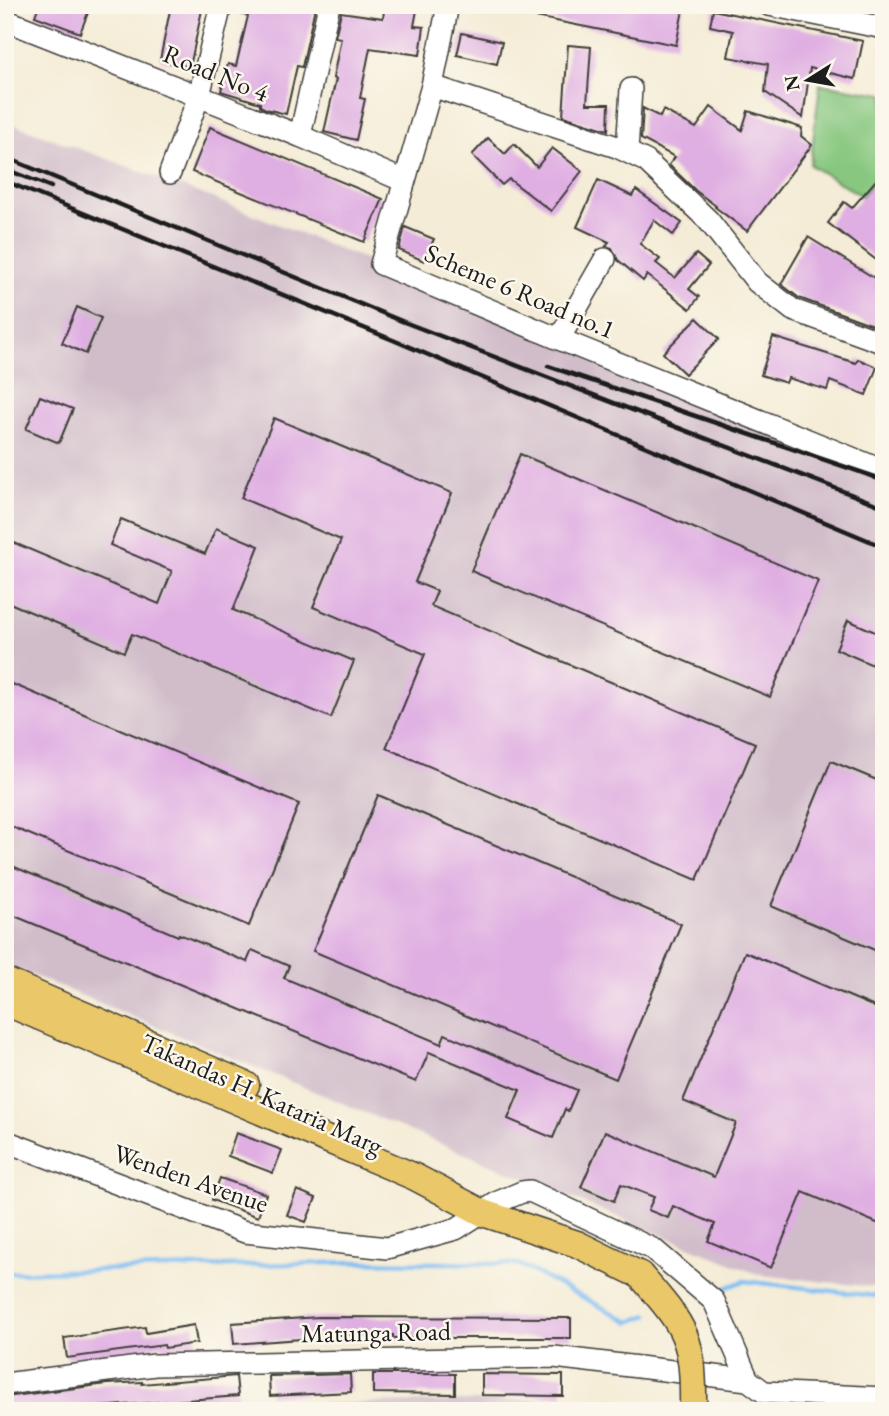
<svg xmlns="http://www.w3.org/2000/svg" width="889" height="1416" font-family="'EB Garamond',serif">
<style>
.industrial{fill:#d1bdca}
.green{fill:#87c77f;stroke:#52724e;stroke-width:2}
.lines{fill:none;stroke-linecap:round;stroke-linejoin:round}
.stream{stroke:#7fbef3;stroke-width:4.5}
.building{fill:#dfaee2}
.minor-casing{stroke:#3c3b38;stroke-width:24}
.major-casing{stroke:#3c3b38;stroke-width:29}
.minor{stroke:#fff;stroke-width:21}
.major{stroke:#eac769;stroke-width:26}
.rail{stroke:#1c1c1c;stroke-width:4.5}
.major-bridge-casing{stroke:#3c3b38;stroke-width:29;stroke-linecap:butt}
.major-bridge{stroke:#eac769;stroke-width:26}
.labels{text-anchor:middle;stroke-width:5;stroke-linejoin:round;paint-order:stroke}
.street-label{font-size:26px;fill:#1c1c1c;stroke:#fbf7ec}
</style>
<rect width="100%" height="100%" fill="#fbf7ec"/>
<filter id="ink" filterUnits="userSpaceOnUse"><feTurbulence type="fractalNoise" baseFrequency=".0143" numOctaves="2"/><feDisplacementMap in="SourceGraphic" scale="14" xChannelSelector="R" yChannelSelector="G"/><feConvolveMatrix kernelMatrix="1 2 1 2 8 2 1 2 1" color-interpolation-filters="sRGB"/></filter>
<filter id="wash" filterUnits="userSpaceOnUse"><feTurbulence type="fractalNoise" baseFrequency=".00686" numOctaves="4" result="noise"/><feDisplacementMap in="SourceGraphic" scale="28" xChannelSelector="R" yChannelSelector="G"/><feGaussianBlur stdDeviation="1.57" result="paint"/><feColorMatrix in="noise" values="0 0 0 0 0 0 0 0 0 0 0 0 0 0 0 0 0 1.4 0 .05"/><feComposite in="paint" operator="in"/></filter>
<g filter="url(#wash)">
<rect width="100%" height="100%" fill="#f4ecd6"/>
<g class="industrial">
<polygon points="5,121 212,198 884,467 884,1288 759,1275 5,964"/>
<polygon points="577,1399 678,1409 741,1411 88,1411 111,1408"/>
</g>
<polygon class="green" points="820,84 884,94 884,171 862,196 810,165"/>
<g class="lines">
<g class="stream">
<polyline points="5,1273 355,1262 519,1264 630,1322 648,1315"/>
<polyline points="717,1291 744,1281 884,1297"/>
</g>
</g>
<g id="blocks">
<g class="building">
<polygon points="39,5 91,5 80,33 35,16"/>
<polygon points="171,5 203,5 190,67 160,60"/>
<polygon points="234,5 315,7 302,67 297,66 286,114 266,109 260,106 260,103 221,91 228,64 236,66 248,16 233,12"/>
<polygon points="385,5 418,5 414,26 424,27 420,55 370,48 360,98 365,99 356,140 324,132 336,79 333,78 341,38 335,37 341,12 383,18"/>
<polygon points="507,5 684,5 676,45 506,11"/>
<polygon points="713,10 863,41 855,79 810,68 803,118 765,92 768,64 728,57 733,31 710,26"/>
<polygon points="462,33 502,42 497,64 457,55"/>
<polygon points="568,45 591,47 587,104 609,104 608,130 563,116"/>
<polygon points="711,107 742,130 748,111 802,128 801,136 812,145 747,231 715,207 716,206 696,191 669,165 675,157 641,139 643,108 660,117 663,110 696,128"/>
<polygon points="210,127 383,199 364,242 192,172"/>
<polygon points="488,138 505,154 514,144 537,167 552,148 582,171 551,211 509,179 502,185 472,155"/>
<polygon points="884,171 884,219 877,227 884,232 884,266 828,223 844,202 852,208"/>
<polygon points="598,180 632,196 636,190 682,223 673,235 654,220 640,244 660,259 656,263 675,278 696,254 709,265 689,289 699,297 690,309 647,275 643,281 618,260 612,248 606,246 609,242 577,227"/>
<polygon points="405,227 434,239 424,261 399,250"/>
<polygon points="808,237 876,279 884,267 884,329 799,298 781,284"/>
<polygon points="77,307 101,318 86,354 62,343"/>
<polygon points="697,318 719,339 685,374 663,353"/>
<polygon points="773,337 856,363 858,359 877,367 866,395 830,381 827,390 788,378 786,383 761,375"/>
<polygon points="40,396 73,409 59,443 26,429"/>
<polygon points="274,418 452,493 415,582 437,591 431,606 755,743 697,880 386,748 425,654 313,607 341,540 241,498"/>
<polygon points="520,454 818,581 770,697 471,571"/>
<polygon points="121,519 205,554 216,528 259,546 233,610 354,661 331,718 132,634 124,652 5,601 5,539 159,604 172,571 110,545"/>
<polygon points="848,620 884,636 884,670 836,649"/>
<polygon points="5,681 299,804 249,926 5,824"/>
<polygon points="831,761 884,783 884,954 771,906"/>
<polygon points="378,795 681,924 616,1079 313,951"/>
<polygon points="5,863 178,936 179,934 247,962 252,950 289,966 284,978 441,1044 445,1034 577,1090 568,1111 565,1109 553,1138 508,1119 520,1090 429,1052 416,1082 5,912"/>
<polygon points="745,952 884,1011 884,1226 803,1192 771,1268 708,1241 715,1224 673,1206 668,1218 648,1210 654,1197 621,1184 614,1201 581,1187 605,1131 714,1177 736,1123 683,1101"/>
<polygon points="236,1133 282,1150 273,1173 228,1156"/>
<polygon points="220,1178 266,1194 258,1217 212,1200"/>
<polygon points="297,1190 316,1198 306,1222 287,1215"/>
<polygon points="319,1317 571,1318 571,1338 393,1338 393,1335 315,1335 315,1338 234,1344 232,1323"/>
<polygon points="194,1325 197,1343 165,1348 164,1345 67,1358 64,1338 145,1327 146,1333"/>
<polygon points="350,1374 351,1392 270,1396 269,1376"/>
<polygon points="373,1374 455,1374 455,1394 373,1393"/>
<polygon points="482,1374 563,1375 563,1396 482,1395"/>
<polygon points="236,1376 238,1396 48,1411 5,1411 5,1397 107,1384 142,1382 142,1384"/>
</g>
</g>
</g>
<g filter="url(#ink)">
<use href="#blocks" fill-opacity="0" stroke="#3c3b38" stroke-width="2"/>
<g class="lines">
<g class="minor-casing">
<g id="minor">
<polyline points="448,5 432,86 381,264 559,339 884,471"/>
<polyline points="769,5 884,28"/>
<polyline points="5,20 300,136 404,181"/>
<polyline points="432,86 617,147 646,161 708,220 757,282 793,310 884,343"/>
<polyline points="300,136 329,5"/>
<polyline points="627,151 631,89"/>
<polyline points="170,173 199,96 221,5"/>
<polyline points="559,339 605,259"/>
<polyline points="5,1141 245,1232 387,1248 456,1229 498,1202 522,1192 530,1191 653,1249 714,1301 748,1380 764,1392 884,1398"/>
<polyline points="5,1384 155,1365 554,1357 748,1380"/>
</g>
</g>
<g class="major-casing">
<g id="major">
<polyline points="5,981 246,1085"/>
<polyline points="5,1002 415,1177 483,1213 577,1244 640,1275"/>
</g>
</g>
<use href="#minor" class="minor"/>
<use href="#major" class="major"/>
<g class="rail">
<polyline points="5,157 404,322 884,507"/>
<polyline points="5,169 51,187"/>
<polyline points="5,181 393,340 884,547"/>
<polyline points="548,366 884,480"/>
</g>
<g class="major-bridge-casing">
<path id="major-bridge" d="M640,1275C687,1329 694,1338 693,1411"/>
</g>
<use href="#major-bridge" class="major-bridge"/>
</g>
</g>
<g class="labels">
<g class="street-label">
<text transform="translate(216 73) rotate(22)" y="9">Road No 4</text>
<text transform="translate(520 291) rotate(23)" y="9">Scheme 6 Road no.1</text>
<text transform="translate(262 1094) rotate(24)" y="9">Takandas H. Kataria Marg</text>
<text transform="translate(191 1178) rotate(19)" y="9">Wenden Avenue</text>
<text transform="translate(376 1332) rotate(-1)" y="9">Matunga Road</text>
</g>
</g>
<rect width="889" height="1416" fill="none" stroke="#fbf7ec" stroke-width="28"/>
<g transform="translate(808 80) rotate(259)" stroke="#fbf7ec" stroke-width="5" paint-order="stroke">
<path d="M0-5L12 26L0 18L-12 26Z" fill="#1c1c1c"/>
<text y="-10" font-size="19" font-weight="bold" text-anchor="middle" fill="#1c1c1c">N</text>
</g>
</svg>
